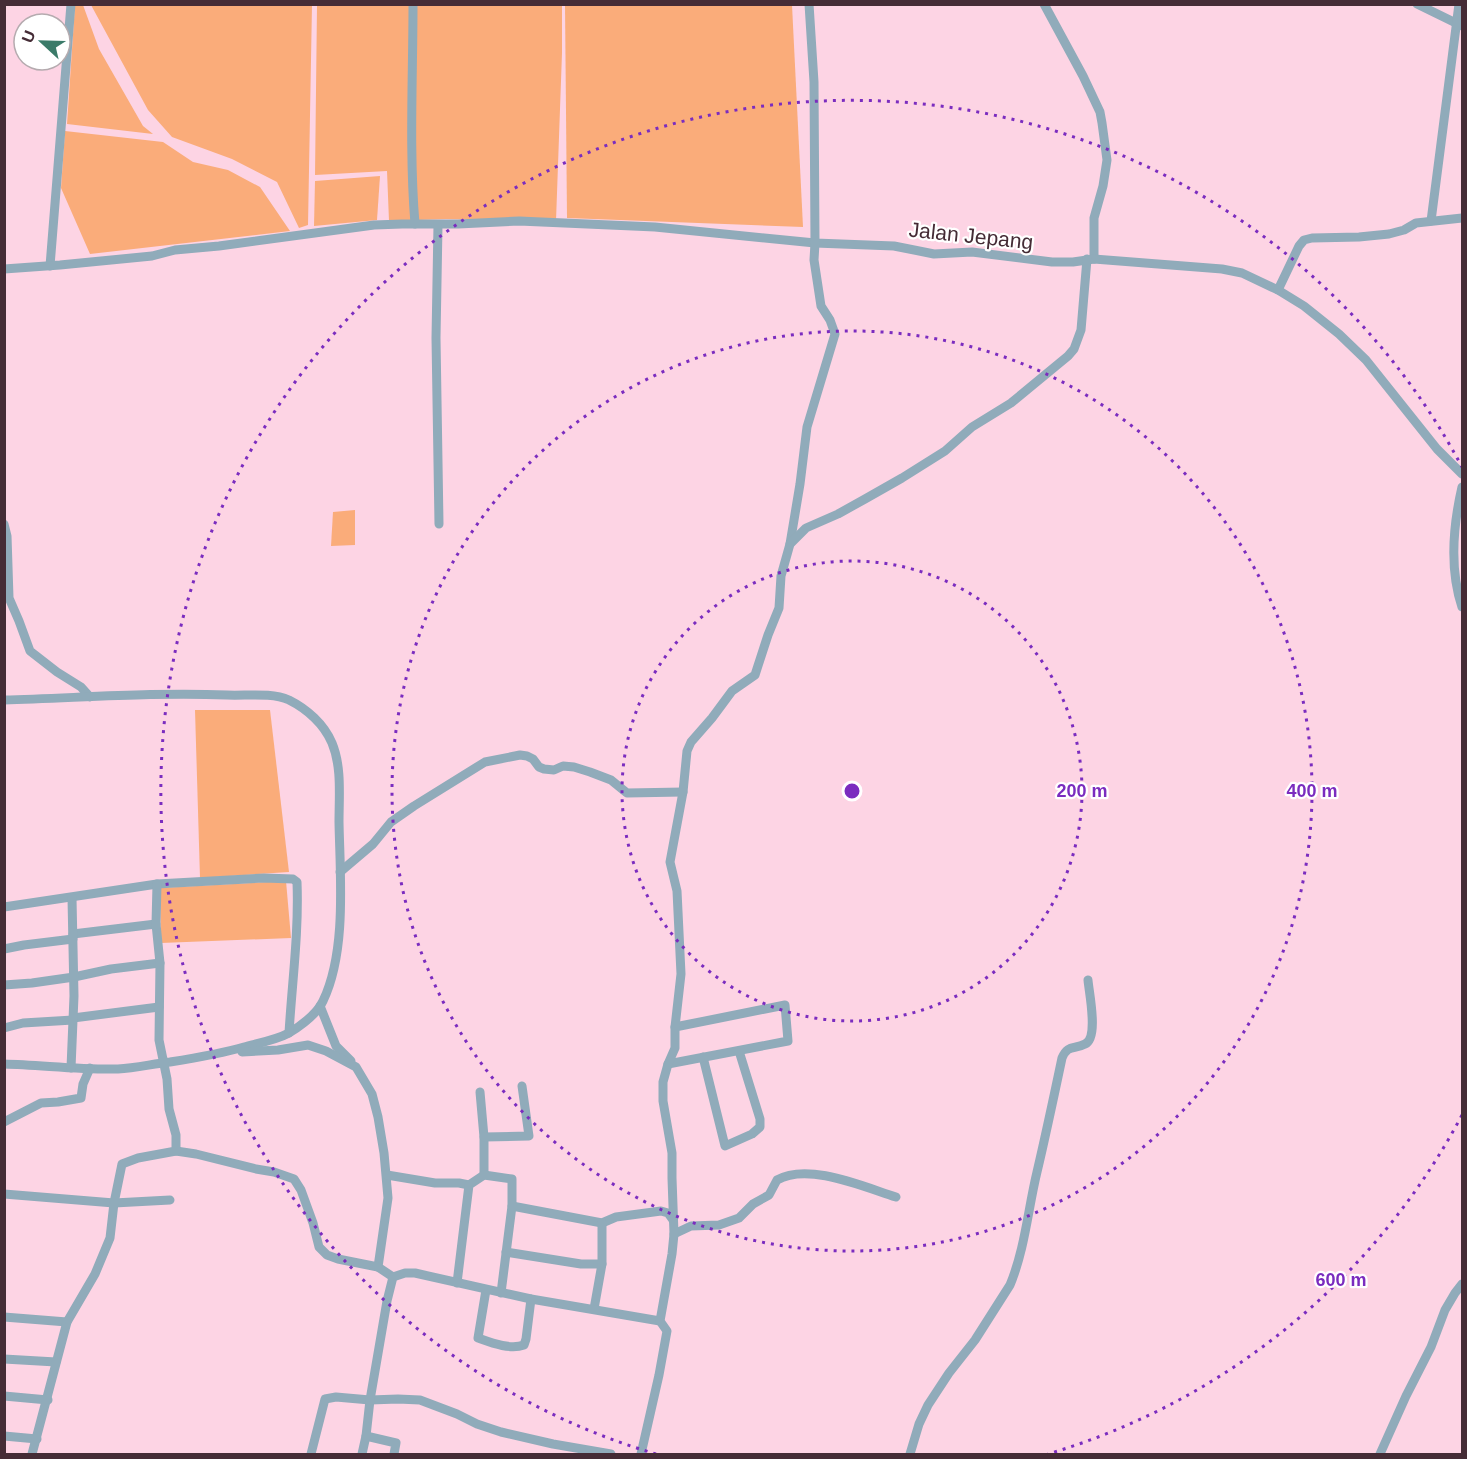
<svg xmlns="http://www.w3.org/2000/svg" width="1467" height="1459" font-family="Helvetica,sans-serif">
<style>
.green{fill:#faac7a}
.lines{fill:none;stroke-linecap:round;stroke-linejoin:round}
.minor{stroke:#90abba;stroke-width:9}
.ring{fill:none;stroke:#7b2cbf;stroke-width:3;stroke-dasharray:3 6}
.labels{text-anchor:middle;stroke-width:4.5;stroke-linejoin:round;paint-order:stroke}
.street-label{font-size:21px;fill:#452c36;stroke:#fff}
.centre{fill:#7b2cbf;stroke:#fff;stroke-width:3}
.ring-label{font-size:18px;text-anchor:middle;font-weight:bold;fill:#7b2cbf;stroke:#fff;stroke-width:4.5;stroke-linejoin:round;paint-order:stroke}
</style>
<rect width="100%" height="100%" fill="#fdd4e4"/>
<g class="green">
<polygon points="362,4 562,5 562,53 556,221 446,219 389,221 387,171 315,175 317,6"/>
<polygon points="75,5 83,5 99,49 143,126 153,134 67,124"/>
<polygon points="91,5 312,5 308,225 299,228 277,182 232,159 172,137 148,110"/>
<polygon points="565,5 792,5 803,227 567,218"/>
<polygon points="65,131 163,142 193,162 228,170 260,187 290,231 90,254 61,188"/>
<polygon points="380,176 377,220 314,226 315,181"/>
<polygon points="355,510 355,545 331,546 333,512"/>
<polygon points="195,710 270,710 289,872 200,878"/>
<polygon points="286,881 291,938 161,943 160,888"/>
</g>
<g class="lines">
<g class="minor">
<path d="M413,4C413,78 409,151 415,224"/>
<polyline points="1044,4 1083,76 1100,112 1102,123 1107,160 1103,186 1094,218 1094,259"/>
<polyline points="1417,4 1462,26"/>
<polyline points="1431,221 1459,4"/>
<polyline points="438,225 436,338 439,524"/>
<polyline points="50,266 71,4"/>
<polyline points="4,269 60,265 152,256 175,250 219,246 374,225 402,224 458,224 519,221 655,227 815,243 894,246 934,254 972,252 1052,262 1073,262 1094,259 1222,269 1242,273 1278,290 1304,306 1339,334 1366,360 1437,449 1462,474"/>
<polyline points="1278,290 1299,246 1304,240 1312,238 1359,237 1389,234 1404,230 1416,223 1462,218"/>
<path d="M1462,487C1453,526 1449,568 1462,607"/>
<polyline points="4,524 7,536 9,598 19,621 30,651 57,672 81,687 90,697"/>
<polyline points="790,544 800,484 807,427 835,334 830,320 821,306 814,260 815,243 814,82 809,4"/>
<path d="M4,700C79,698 153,692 227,695C246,696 271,692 289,700C307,709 324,724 332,743C342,767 339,796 339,822C340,876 347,951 323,1001C317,1014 302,1025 289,1033C276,1040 259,1043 244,1047C220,1054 195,1058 170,1062C152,1064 136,1068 118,1069C80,1070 42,1065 4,1064"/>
<polyline points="340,872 373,844 391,822 414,806 485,762 520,755 527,756 533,759 539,767 544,769 554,770 563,766 574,767 590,772 611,780 627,793 683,792"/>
<path d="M4,907L157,884L264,878L293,879L297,882C299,932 292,983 289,1033"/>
<polyline points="73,934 156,924"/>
<polyline points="4,949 24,945 73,939"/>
<polyline points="4,985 32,983 74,977 111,969 160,963"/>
<polyline points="320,1006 336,1046 351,1061"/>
<polyline points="73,1018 159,1007"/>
<polyline points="4,1028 23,1023 73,1020"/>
<polyline points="242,1052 278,1050 308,1045 326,1051 356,1067 372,1094 378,1117 384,1153 388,1198 378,1267 393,1277"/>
<polyline points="703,1057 725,1146 752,1134 760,1127 760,1119 739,1051"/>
<polyline points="668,1064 788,1041 785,1005 675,1027"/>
<polyline points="71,1068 74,996 72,898"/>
<polyline points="480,1092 484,1137 484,1175"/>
<polyline points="4,1122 41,1103 58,1102 81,1098 83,1084 90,1068"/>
<polyline points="484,1137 529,1136 522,1086"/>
<polyline points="176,1151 196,1154 256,1169 274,1172 294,1179 301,1190 313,1223 319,1247 327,1255 338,1259 378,1267"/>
<polyline points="387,1175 435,1183 459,1183 469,1185"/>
<polyline points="4,1194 114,1203 170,1200"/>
<polyline points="512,1206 602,1223 616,1217 661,1211 668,1213 673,1220"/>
<path d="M674,1234L691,1226L719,1225L739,1218L753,1204L769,1195L777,1180C808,1162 864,1187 896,1197"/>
<polyline points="506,1252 581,1264 602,1264"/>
<polyline points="457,1283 469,1185 484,1175 512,1179 512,1206 501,1293"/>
<path d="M486,1290L478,1338C492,1343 510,1350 524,1345L526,1339L531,1299"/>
<polyline points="594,1309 602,1264 602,1223"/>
<polyline points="4,1317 67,1322"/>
<polyline points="4,1359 56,1362"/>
<polyline points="4,1396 48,1400"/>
<polyline points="4,1436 37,1439"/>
<polyline points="366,1436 396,1443 394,1454"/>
<polyline points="32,1454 67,1322 95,1274 110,1238 114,1203 122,1164 138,1158 176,1151 176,1135 169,1109 167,1079 159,1040 160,963 156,924 157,884"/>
<polyline points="311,1454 325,1399 336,1397 370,1400 398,1399 420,1400 457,1414 477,1424 501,1432 553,1444 611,1454"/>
<polyline points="362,1454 366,1436 370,1400 387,1301 393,1277 405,1273 415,1273 531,1299 660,1321"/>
<polyline points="641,1454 659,1375 667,1331 660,1321 672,1254 674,1234 672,1178 672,1153 663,1101 663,1082 668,1064 675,1048 675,1027 681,974 677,891 670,862 683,792 687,751 691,742 712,718 732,691 755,675 768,635 779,608 781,576 790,544 806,528 838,514 865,499 902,478 945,451 972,427 1011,403 1068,356 1074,349 1081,330 1087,259"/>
<path d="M910,1454L919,1424L928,1405L949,1373L975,1340L1010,1285C1025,1249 1028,1209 1037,1172C1046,1134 1054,1096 1062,1058C1068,1044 1074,1050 1085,1044C1099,1038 1089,993 1088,980"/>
<polyline points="1380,1454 1406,1396 1431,1347 1445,1310 1455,1293 1462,1284"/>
</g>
</g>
<g class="ring">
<circle cx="852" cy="791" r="230"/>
<circle cx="852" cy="791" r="460"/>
<path d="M1462 1115A691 691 0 0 1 1048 1454M656 1454A691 691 0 1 1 1462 467"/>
</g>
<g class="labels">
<g class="street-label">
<text transform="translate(971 236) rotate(6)" y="7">Jalan Jepang</text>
</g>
</g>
<circle cx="852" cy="791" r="9" class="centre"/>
<g class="ring-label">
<text x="1082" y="797">200 m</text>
<text x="1312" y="797">400 m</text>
<text x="1341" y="1286">600 m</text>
</g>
<rect width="1467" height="1459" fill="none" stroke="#452c36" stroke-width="12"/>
<g transform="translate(42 42) rotate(292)"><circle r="28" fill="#ffffff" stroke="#b5abaf" stroke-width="1.5"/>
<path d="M0-4.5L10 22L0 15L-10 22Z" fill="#3b7b69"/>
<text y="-9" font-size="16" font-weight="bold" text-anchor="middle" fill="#452c36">U</text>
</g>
</svg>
